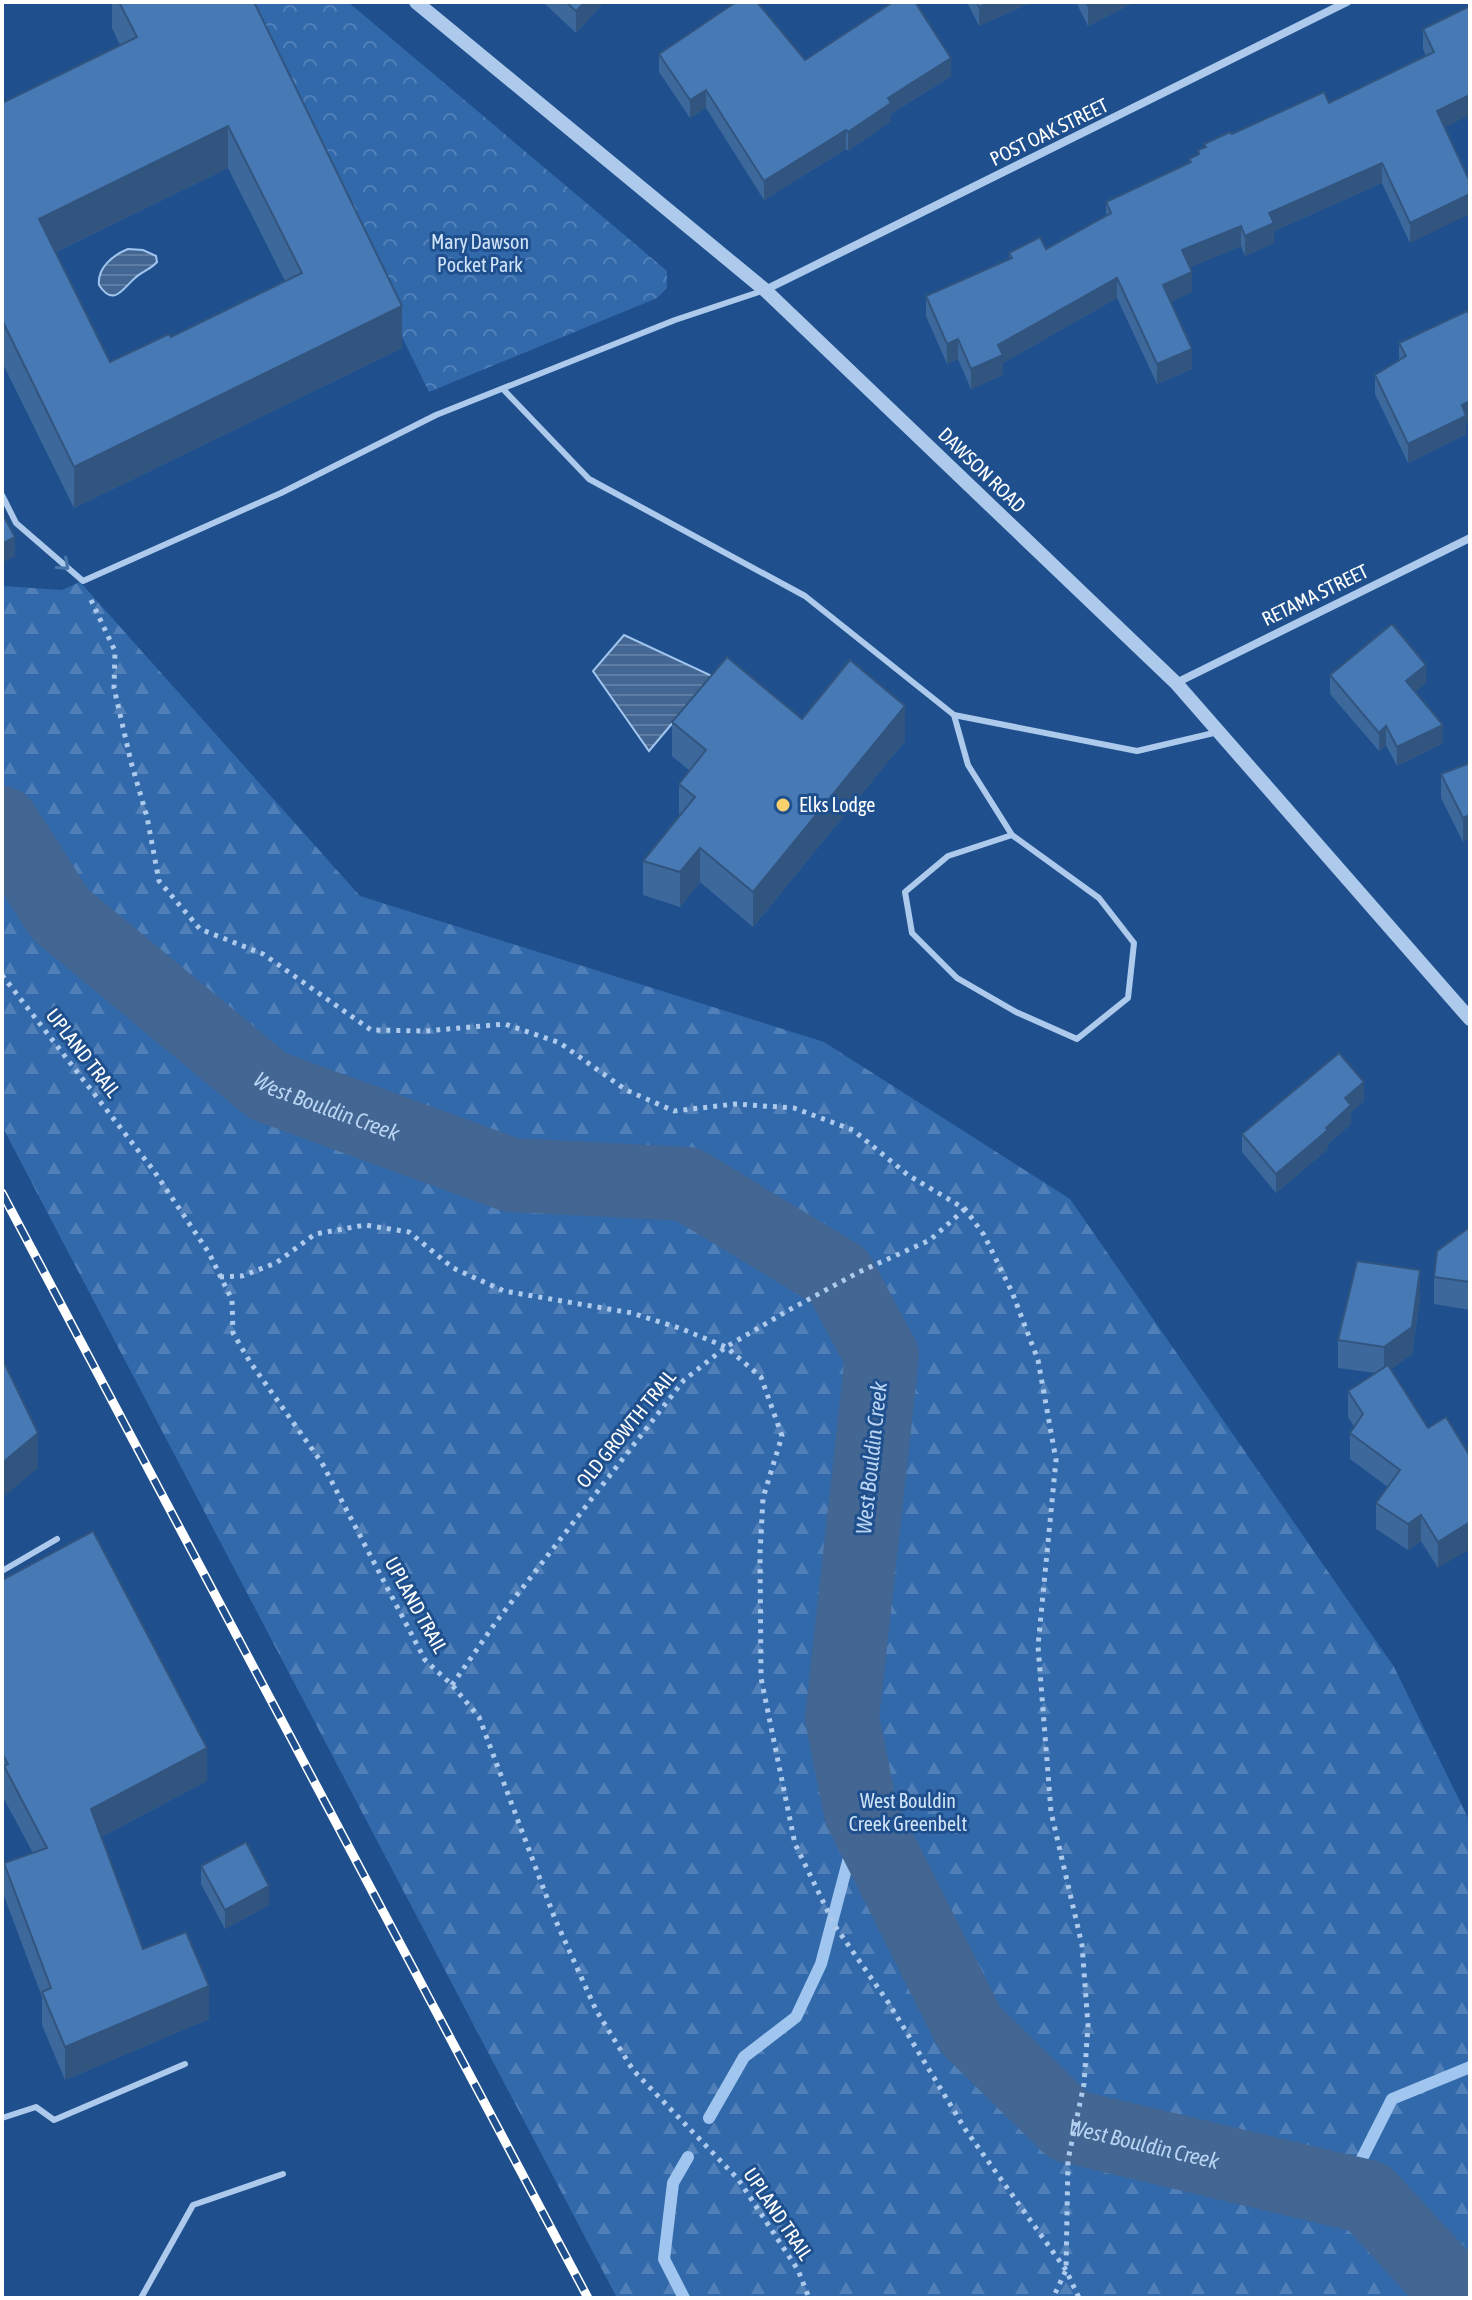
<svg xmlns="http://www.w3.org/2000/svg" width="1472" height="2300" font-family="'Asap Condensed',sans-serif">
<style>
.forest{fill:url(#forest-firs)}
.park{fill:url(#park-crowns)}
.water{fill:url(#water-rules);stroke:#a0c5ee;stroke-width:2}
.lines{fill:none;stroke-linecap:round;stroke-linejoin:round}
.stream{stroke:#a0c5ee;stroke-width:12}
.river{stroke:#436692;stroke-width:74}
.path{stroke:#adcaec;stroke-width:5;stroke-dasharray:4 6;stroke-linecap:butt}
.service{stroke:#adcaec;stroke-width:6}
.minor{stroke:#adcaec;stroke-width:8}
.tertiary{stroke:#adcaec;stroke-width:14}
.rail-casing{stroke:#fff;stroke-width:9}
.rail{stroke:#1f508d;stroke-width:6;stroke-dasharray:18;stroke-linecap:butt}
.wall{fill:#3d689c;fill-rule:evenodd}
.shaded-wall{fill:#32557f}
.building{fill:#4779b5;stroke:#32557f;stroke-width:2;fill-rule:evenodd}
.oneway{stroke:#4a75aa}
.poi-dot{fill:#fad16d;stroke:#1f508d;stroke-width:3}
.labels{text-anchor:middle;stroke-width:6;stroke-linejoin:round;paint-order:stroke}
.street-label{font-size:20px;fill:#fff;stroke:#1f508d}
.park-label{font-size:20px;fill:#d2e4f9;stroke:#1f508d}
.poi-label{font-size:20px;fill:#fff;stroke:#1f508d;text-anchor:start}
.water-label{font-size:22px;font-style:italic;fill:#b9d4f3;stroke:#1f508d}
</style>
<defs>
<pattern id="forest-firs" width="22" height="20" patternUnits="userSpaceOnUse" patternTransform="scale(2)"><rect width="22" height="20" fill="#3269ab"/><path d="M5 1l3.5 6h-7zM16 11l3.5 6h-7z" fill="#5180b8"/></pattern>
<pattern id="park-crowns" width="20" height="18" patternUnits="userSpaceOnUse" patternTransform="scale(2)"><rect width="20" height="18" fill="#3269ab"/><path d="M2 6a3 3 0 1 1 6 0M12 15a3 3 0 1 1 6 0" fill="none" stroke="#5180b8"/></pattern>
<pattern id="water-rules" width="6" height="5" patternUnits="userSpaceOnUse" patternTransform="scale(2)"><rect width="6" height="5" fill="#436692"/><path d="M0 2.5h6" fill="none" stroke="#5f7da2"/></pattern>
</defs>
<rect width="100%" height="100%" fill="#1f508d"/>
<polygon class="forest" points="80,582 360,896 824,1042 1070,1199 1394,1667 1470,1822 1470,2298 617,2298 2,1126 2,586 62,590"/>
<polygon class="park" points="237,2 348,2 667,271 667,288 657,298 429,392"/>
<g class="water">
<path d="M128,249L143,250L156,256L157,262C150,270 142,271 135,278C123,288 114,308 99,285C97,268 113,255 128,249Z"/>
<polygon points="624,635 712,676 649,751 593,671"/>
<polygon points="2,811 64,917 2,833"/>
</g>
<g class="lines">
<g class="stream">
<polyline points="709,2118 744,2057 796,2017 821,1964 861,1812"/>
<polyline points="1345,2192 1392,2099 1470,2067"/>
<polyline points="684,2298 664,2259 673,2183 688,2157"/>
</g>
<path class="river" id="s1" d="M2,823L60,914L268,1086L511,1175L687,1184L839,1276L882,1356L842,1718L861,1812L970,2029L1069,2126L1368,2197L1461,2298"/>
<g class="path">
<polyline points="91,600 115,651 114,688 131,762 147,817 159,881 200,929 263,954 371,1030 426,1031 505,1024 560,1043 626,1090 674,1111 735,1104 794,1108 853,1130 908,1175 965,1209 984,1235 1012,1292 1038,1360 1056,1460 1038,1646 1051,1812 1082,1945 1088,2025 1084,2084 1068,2160 1066,2270 1053,2298"/>
<polyline points="2,975 154,1171 209,1253 232,1300 233,1333 250,1362 322,1463 425,1660 452,1685 479,1717 555,1919 596,2010 633,2070 738,2179 798,2270 809,2298"/>
<polyline points="220,1277 242,1276 276,1263 315,1234 365,1225 409,1232 453,1268 504,1291 632,1313 682,1329 726,1347 761,1377 782,1436 763,1498 760,1553 761,1678 795,1844 835,1926 890,2005 965,2129 1066,2270 1079,2298"/>
<polyline points="452,1685 496,1622 684,1380 726,1347 789,1310 859,1272 930,1240 965,1209"/>
</g>
<g class="service">
<polyline points="503,389 589,479 805,596 954,715 968,765 1012,835 1099,898 1134,943 1128,998 1077,1039 1016,1012 957,978 912,933 905,892 948,856 1012,835"/>
<polyline points="2,495 16,523 83,581 281,493 436,415 675,320 762,291"/>
<polyline points="954,715 1137,751 1218,732"/>
<polyline points="2,1571 57,1539"/>
<polyline points="2,2118 36,2107 54,2120 185,2064"/>
<polyline points="141,2298 193,2205 283,2174"/>
</g>
<g class="minor">
<polyline points="765,290 1347,2"/>
<polyline points="1176,683 1470,538"/>
</g>
<polyline class="tertiary" points="416,2 765,290 1176,683 1470,1019"/>
<g class="rail-casing">
<polyline id="rail" points="2,1193 588,2298"/>
</g>
<use href="#rail" class="rail"/>
</g>
<g class="wall">
<path d="M112,2H254L402,348L74,508L2,362V103L120,45L112,28ZM228,168L285,281L171,337L110,362L56,252Z"/>
<polygon points="543,2 604,2 576,33"/>
<polygon points="967,2 1032,2 979,26"/>
<polygon points="1076,2 1135,2 1088,26"/>
<polygon points="1470,6 1445,128 1410,243 1382,183 1274,231 1274,243 1245,256 1241,246 1190,267 1192,292 1170,302 1192,369 1157,384 1117,298 1003,363 1003,375 971,389 958,359 947,364 926,316 926,296 1009,259 1009,253 1046,249 1106,216 1106,202 1189,163 1189,159 1198,155 1198,150 1204,147 1204,144 1329,103 1426,56 1423,49 1423,29"/>
<polygon points="659,54 805,60 951,76 891,114 891,121 848,151 846,149 764,200 706,108 690,118 659,72"/>
<polygon points="1470,316 1470,420 1466,422 1466,434 1408,463 1375,394 1375,375 1399,360 1399,343"/>
<polygon points="1330,675 1426,683 1415,692 1443,743 1397,766 1386,745 1379,751 1330,694"/>
<polygon points="802,719 905,741 753,927 700,882 680,907 643,895 643,861 679,817 679,784 690,771 672,756 672,722"/>
<polygon points="1470,763 1463,842 1441,798 1441,774"/>
<polygon points="1364,1101 1351,1112 1351,1124 1328,1144 1328,1149 1276,1193 1242,1152 1242,1134"/>
<polygon points="1470,1227 1470,1310 1434,1304 1434,1277"/>
<polygon points="1420,1298 1412,1354 1391,1369 1428,1428 1446,1417 1438,1568 1421,1541 1408,1550 1376,1529 1376,1503 1388,1487 1350,1459 1350,1433 1354,1427 1348,1417 1348,1391 1376,1373 1338,1368 1338,1340"/>
<polygon points="2,1580 207,1781 101,1837 143,1949 209,2019 65,2080 42,2025 42,1997 4,1896 4,1863 33,1853 4,1799 4,1789 2,1786"/>
<polygon points="201,1866 269,1905 225,1929 201,1884"/>
</g>
<g class="shaded-wall">
<polygon points="585,2 604,2 576,33 576,11"/>
<polygon points="990,2 1032,2 979,26 979,7"/>
<polygon points="1096,2 1135,2 1088,26 1088,6"/>
<polygon points="951,58 951,76 891,114 891,121 848,151 848,132 888,98"/>
<polygon points="706,90 706,108 690,118 690,100"/>
<polygon points="1470,95 1470,115 1437,131 1437,111"/>
<polygon points="228,126 228,168 39,260 39,219"/>
<polygon points="846,130 846,149 764,200 764,181"/>
<polygon points="1382,163 1382,183 1274,231 1274,243 1245,256 1245,236 1269,213"/>
<polygon points="1470,194 1470,214 1410,243 1410,223"/>
<polygon points="1241,226 1241,246 1182,271 1182,250"/>
<polygon points="1192,272 1192,292 1163,306 1163,285"/>
<polygon points="1117,278 1117,298 1003,363 1003,375 971,389 971,369 998,345"/>
<polygon points="402,306 402,348 74,508 74,467"/>
<polygon points="958,339 958,359 947,364 947,344"/>
<polygon points="1192,349 1192,369 1157,384 1157,364"/>
<polygon points="1470,401 1470,420 1466,422 1466,434 1408,463 1408,444 1462,405"/>
<polygon points="15,537 15,556 2,563 2,544"/>
<polygon points="1426,665 1426,683 1406,700 1406,681"/>
<polygon points="905,706 905,741 753,927 753,892"/>
<polygon points="1443,725 1443,743 1397,766 1397,747"/>
<polygon points="1386,726 1386,745 1379,751 1379,733"/>
<polygon points="1470,815 1470,839 1463,842 1463,818"/>
<polygon points="700,848 700,882 680,907 680,872"/>
<polygon points="1364,1082 1364,1101 1351,1112 1351,1124 1328,1144 1328,1149 1276,1193 1276,1174 1326,1128 1345,1098"/>
<polygon points="1420,1270 1420,1298 1412,1354 1384,1374 1384,1347"/>
<polygon points="38,1433 38,1468 2,1498 2,1463"/>
<polygon points="1421,1515 1421,1541 1408,1550 1408,1524"/>
<polygon points="1470,1522 1470,1549 1438,1568 1438,1542"/>
<polygon points="207,1748 207,1781 91,1842 91,1809"/>
<polygon points="269,1886 269,1905 225,1929 225,1910"/>
<polygon points="209,1986 209,2019 65,2080 65,2047"/>
</g>
<g class="building">
<path d="M119,2H254L402,306L74,467L2,320V103L137,37ZM228,126L302,273L171,337L169,334L110,362L39,219Z"/>
<polygon points="566,2 585,2 576,11"/>
<polygon points="736,2 757,2 805,60 893,2 915,2 951,58 888,98 891,103 848,132 846,130 764,181 706,90 690,100 659,54"/>
<polygon points="977,2 990,2 979,7"/>
<polygon points="1086,2 1096,2 1088,6"/>
<polygon points="1470,6 1470,95 1437,111 1470,182 1470,194 1410,223 1382,163 1269,213 1274,223 1245,236 1241,226 1182,250 1192,272 1163,285 1192,349 1157,364 1117,278 998,345 1003,355 971,369 958,339 947,344 926,296 1012,258 1009,253 1040,237 1046,249 1111,213 1106,202 1191,162 1189,159 1199,154 1198,150 1206,147 1204,144 1230,132 1232,134 1324,92 1329,103 1434,52 1423,29"/>
<polygon points="1467,311 1470,316 1470,401 1462,405 1466,416 1408,444 1375,375 1406,356 1399,343"/>
<polygon points="2,513 15,537 2,544"/>
<polygon points="1392,624 1426,665 1406,681 1443,725 1397,747 1386,726 1379,733 1330,675"/>
<polygon points="727,657 802,719 850,660 905,706 753,892 700,848 680,872 643,861 695,797 679,784 706,750 672,722"/>
<polygon points="1470,763 1470,815 1463,818 1441,774"/>
<polygon points="1339,1053 1364,1082 1345,1098 1351,1105 1326,1128 1328,1130 1276,1174 1242,1134"/>
<polygon points="1470,1227 1470,1282 1434,1277 1437,1251"/>
<polygon points="1357,1261 1420,1270 1412,1327 1384,1347 1338,1340"/>
<polygon points="2,1358 38,1433 2,1463"/>
<polygon points="1388,1365 1428,1428 1446,1417 1470,1456 1470,1522 1438,1542 1421,1515 1408,1524 1376,1503 1400,1470 1350,1433 1363,1414 1348,1391"/>
<polygon points="93,1531 207,1748 91,1809 143,1949 186,1932 209,1986 65,2047 42,1992 51,1988 4,1863 47,1848 4,1766 8,1764 2,1753 2,1580"/>
<polygon points="246,1842 269,1886 225,1910 201,1866"/>
</g>
<defs><path id="oneway-chevron" d="M-2-3.5L2.5 0L-2 3.5" fill="none" stroke-width="1.6" stroke-linecap="round" stroke-linejoin="round" transform="scale(2)"/></defs>
<use class="oneway" href="#oneway-chevron" transform="translate(64 565) rotate(42)"/>
<circle class="poi-dot" cx="783" cy="805" r="8"/>
<g class="labels">
<g class="street-label">
<text transform="translate(1049 132) rotate(-26)" y="7">POST OAK STREET</text>
<text transform="translate(982 470) rotate(44)" y="7">DAWSON ROAD</text>
<text transform="translate(1315 595) rotate(-26)" y="7">RETAMA STREET</text>
<text transform="translate(83 1053) rotate(52)" y="7">UPLAND TRAIL</text>
<text transform="translate(626 1429) rotate(-51)" y="7">OLD GROWTH TRAIL</text>
<text transform="translate(416 1605) rotate(61)" y="7">UPLAND TRAIL</text>
<text transform="translate(778 2214) rotate(56)" y="7">UPLAND TRAIL</text>
</g>
<g class="park-label">
<text x="480" y="249">Mary Dawson<tspan x="480" dy="23">Pocket Park</tspan></text>
<text x="908" y="1808">West Bouldin<tspan x="908" dy="23">Creek Greenbelt</tspan></text>
</g>
<g class="poi-label">
<text x="799" y="812">Elks Lodge</text>
</g>
<g class="water-label">
<text dy="8" stroke="none"><textPath href="#s1" startOffset="440">West Bouldin Creek</textPath></text>
<text transform="translate(871 1458) rotate(-84)" y="8">West Bouldin Creek</text>
<text dy="8" stroke="none"><textPath href="#s1" startOffset="2000">West Bouldin Creek</textPath></text>
</g>
</g>
<rect width="1472" height="2300" fill="none" stroke="#ffffff" stroke-width="8"/>
</svg>
